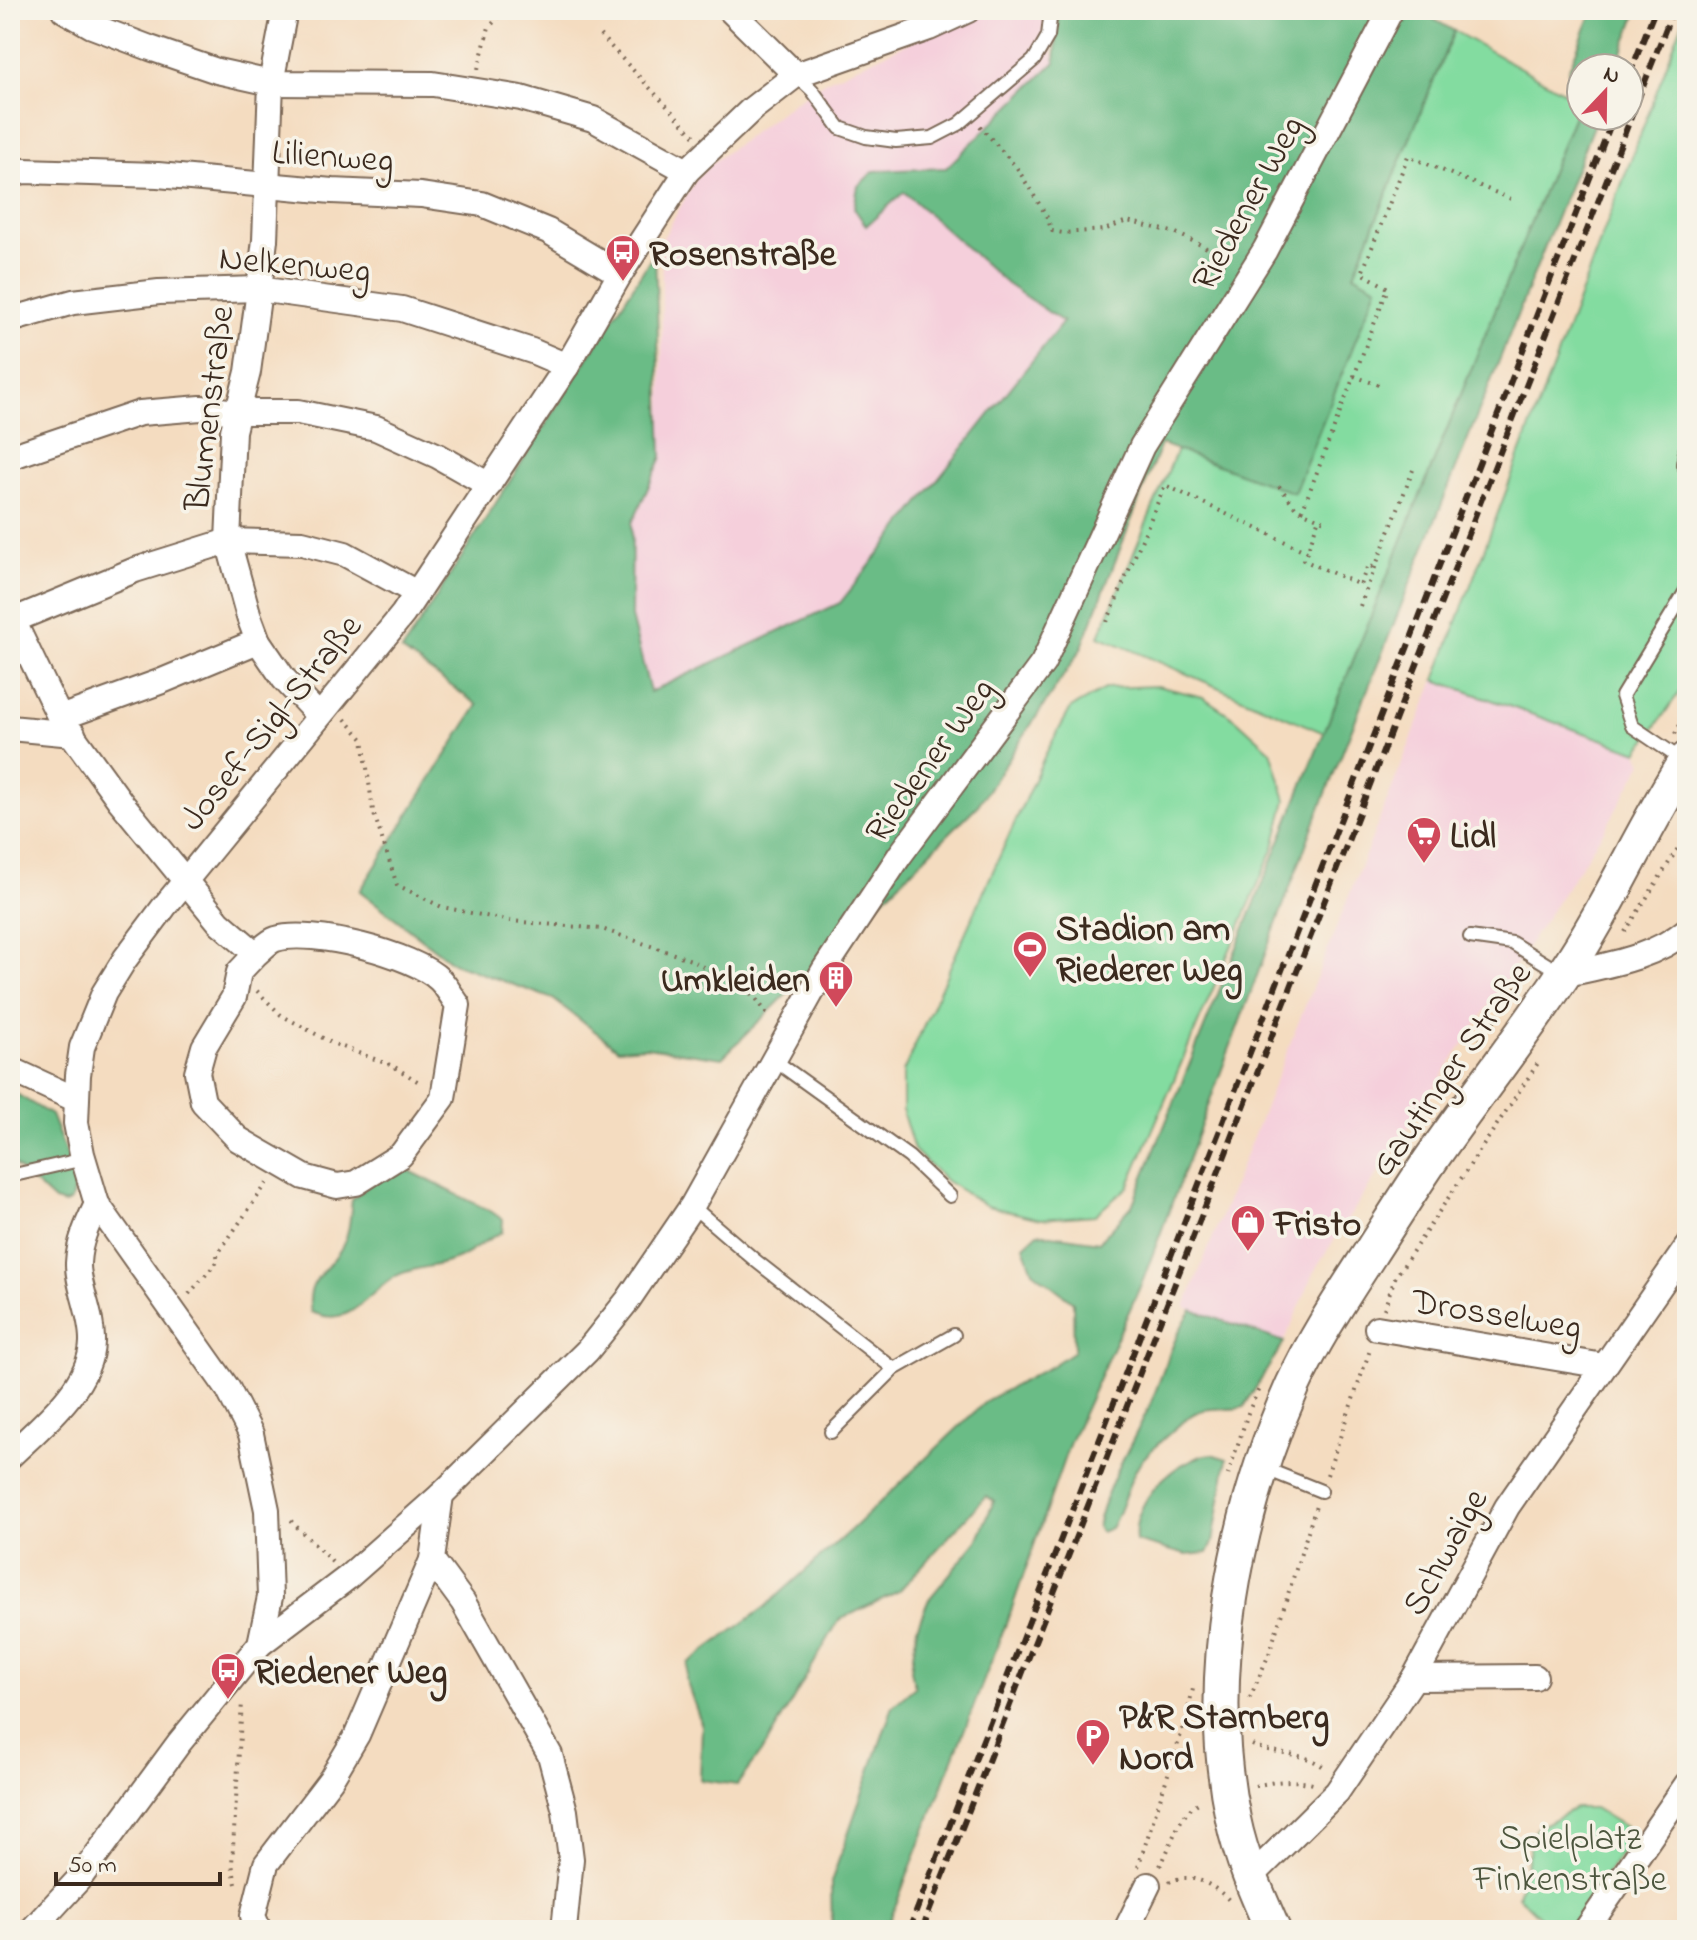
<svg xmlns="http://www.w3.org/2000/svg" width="1697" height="1940" font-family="'Indie Flower',sans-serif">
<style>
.built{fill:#f5cfdb}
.green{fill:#83dca0;stroke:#5f835f;stroke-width:2}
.forest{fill:#6abc86;stroke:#527352;stroke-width:2}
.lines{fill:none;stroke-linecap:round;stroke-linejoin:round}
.lane-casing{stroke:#7c6857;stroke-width:16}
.street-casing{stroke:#7c6857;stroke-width:28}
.secondary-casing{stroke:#7c6857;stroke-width:38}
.path{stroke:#7c6857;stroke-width:4;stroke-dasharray:2 6;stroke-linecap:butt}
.lane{stroke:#fff;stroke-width:12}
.street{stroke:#fff;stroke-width:24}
.secondary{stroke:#fff;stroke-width:34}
.rail{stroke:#3b2a1e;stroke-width:6;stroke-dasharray:12 6;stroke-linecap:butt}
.labels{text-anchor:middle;stroke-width:7;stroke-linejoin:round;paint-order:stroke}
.street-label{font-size:36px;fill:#3b2a1e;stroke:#f7f3e8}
.poi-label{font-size:36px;font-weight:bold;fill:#3b2a1e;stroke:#f7f3e8;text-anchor:start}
.park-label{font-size:36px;fill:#4d563e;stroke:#f7f3e8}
</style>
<rect width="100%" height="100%" fill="#f7f3e8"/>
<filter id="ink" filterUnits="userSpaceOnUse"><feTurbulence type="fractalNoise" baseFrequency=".0125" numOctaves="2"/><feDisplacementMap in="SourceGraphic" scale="16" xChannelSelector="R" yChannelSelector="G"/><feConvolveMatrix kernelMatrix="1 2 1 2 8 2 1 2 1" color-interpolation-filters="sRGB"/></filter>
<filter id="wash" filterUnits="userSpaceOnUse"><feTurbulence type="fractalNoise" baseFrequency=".006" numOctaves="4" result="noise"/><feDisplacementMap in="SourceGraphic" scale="32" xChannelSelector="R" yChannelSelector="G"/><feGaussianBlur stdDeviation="1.8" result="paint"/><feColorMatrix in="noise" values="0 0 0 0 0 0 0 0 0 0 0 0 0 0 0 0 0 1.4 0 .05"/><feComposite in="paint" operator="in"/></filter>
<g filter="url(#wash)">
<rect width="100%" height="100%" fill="#f4dcc0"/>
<g class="built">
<polygon points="992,10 1043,10 1055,62 983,132 945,174 854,208 866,225 904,191 1007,284 1064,321 840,604 649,692 631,617 632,523 662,457 662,240 697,177 716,160 798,99 830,79 930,33"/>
<polygon points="1435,680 1638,752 1643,762 1607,826 1317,1266 1284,1342 1185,1307"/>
</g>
<g class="green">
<polygon points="1682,24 1687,27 1687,681 1638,752 1435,680"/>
<polygon points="1454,31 1580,101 1324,733 1099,636 1177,450 1294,492 1377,287 1354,274"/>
<polygon points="1157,686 1203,697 1237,720 1271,751 1286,800 1274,847 1128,1187 1095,1215 1040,1219 987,1206 946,1181 914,1150 903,1114 903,1072 1045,755 1071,708 1107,688"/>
<polygon points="1575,1808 1594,1808 1635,1833 1567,1930 1553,1930 1518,1896 1535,1829"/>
</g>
<g class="forest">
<polygon points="1059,10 1418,10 1454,31 1354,274 1377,287 1294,493 1161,444 1081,649 978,805 722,1058 646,1047 618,1049 553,999 453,963 360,891 478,705 402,651 655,252 662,457 632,523 631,617 650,692 840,603 1063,322 1007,284 904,192 866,226 854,208 858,186 874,171 946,168 1055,62"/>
<polygon points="1593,10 1638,10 1616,68 1581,68 1581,116 1597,116 1313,826 1143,1280 1070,1442 1011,1611 886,1930 832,1930 831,1882 893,1706 915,1687 911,1670 917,1627 929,1599 977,1541 994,1501 986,1496 899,1591 839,1620 767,1744 737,1785 700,1780 702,1726 686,1680 688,1663 765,1607 854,1527 987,1400 1050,1367 1074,1351 1073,1302 1033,1271 1024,1246 1038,1233 1099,1242 1132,1206 1580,101 1568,71"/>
<polygon points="10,1090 51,1115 76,1179 71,1201 65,1204 54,1201 14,1164 10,1165"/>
<path d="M397,1167L410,1171L492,1212L503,1220L502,1232C486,1239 474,1251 459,1258C440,1267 418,1266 398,1275C379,1284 366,1304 348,1313C334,1319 324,1317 311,1312C304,1278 330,1271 343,1245C350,1231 350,1215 352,1200L371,1183Z"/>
<path d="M1192,1310L1284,1342L1244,1407C1228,1412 1212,1405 1195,1413C1185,1418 1145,1455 1139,1464C1127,1483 1123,1508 1111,1528L1101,1532L1097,1527C1106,1485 1131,1446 1149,1407C1164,1374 1171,1339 1192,1310Z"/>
<path d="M1211,1454L1227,1459L1213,1542L1208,1553L1186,1555L1136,1541C1131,1501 1174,1459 1211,1454Z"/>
</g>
</g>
<g filter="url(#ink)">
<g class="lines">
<g class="lane-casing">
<g id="lane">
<polyline points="796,75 812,90 840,128 866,137 896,141 932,138 959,124 1034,60 1048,36 1051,10"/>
<polyline points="1687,441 1683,464 1687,471"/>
<polyline points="1682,760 1632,726 1622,696 1687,589"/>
<polyline points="1470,937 1512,943 1561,973"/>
<polyline points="774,1060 909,1157 950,1196"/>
<polyline points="10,1176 84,1159"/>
<polyline points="692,1206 756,1261 894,1369"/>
<polyline points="831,1432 894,1369 954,1335"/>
<polyline points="1266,1469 1321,1491"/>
</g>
</g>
<g class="street-casing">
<g id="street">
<polyline points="64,10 92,26 150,48 217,71 271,83 433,84 521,98 593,119 687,171"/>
<polyline points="285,10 271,83 265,240 257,305 248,372 233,431 228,541 249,617 258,641 284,679 319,716"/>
<polyline points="730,10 796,75"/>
<polyline points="10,176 23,171 158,175 332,191 421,195 482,204 548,231 620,274"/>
<polyline points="10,320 73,302 159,292 258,289 402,309 532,351 567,366"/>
<polyline points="10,457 140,413 201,408 238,412 298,412 376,428 438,456 489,485"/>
<path d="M10,614L60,718L120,801L219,922L256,954C262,949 269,941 276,939C311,928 414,954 440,980C447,987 452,997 458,1005L443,1098L401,1155L356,1183L337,1186L304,1177L238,1139L203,1102L197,1072L204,1047L234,997L239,972L256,954"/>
<polyline points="14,620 135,570 228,541 302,543 345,554 417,593"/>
<polyline points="60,718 162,681 258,641"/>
<polyline points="10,728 73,734"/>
<path d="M1563,975C1606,965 1652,959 1687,930"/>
<polyline points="10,1069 75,1099"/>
<polyline points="1377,1328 1604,1366"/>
<path d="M10,1456C40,1427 91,1387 92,1342C93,1315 77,1285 78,1263C79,1241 88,1223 97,1204"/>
<polyline points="432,1560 463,1602 550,1755 565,1811 571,1859 564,1930"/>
<polyline points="260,1644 270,1597 267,1510 251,1434 228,1389 97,1204 82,1154 76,1123 78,1075 82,1047 104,993 125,959 164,907 403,614 567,366 620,274 687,171 752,109 796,75 929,28 968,10"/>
<polyline points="1414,1678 1535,1677"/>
<polyline points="1250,1878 1337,1792 1414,1678 1507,1507 1687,1247"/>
<polyline points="32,1930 79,1879 179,1743 260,1644 347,1578 441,1495 587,1351 628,1300 692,1206 824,970 900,855 1043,663 1142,446 1265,250 1391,10"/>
<polyline points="259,1930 253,1916 266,1864 331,1779 357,1735 432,1560 441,1495"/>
<polyline points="1126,1930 1148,1885"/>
<polyline points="1586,1930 1687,1784"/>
</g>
</g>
<g class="secondary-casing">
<path id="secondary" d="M1273,1930C1257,1894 1241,1858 1233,1819C1203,1678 1235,1515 1293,1385C1314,1339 1342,1297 1369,1255C1389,1224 1409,1192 1430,1161C1473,1099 1521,1038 1563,975C1610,906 1642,829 1687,759"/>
</g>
<g class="path">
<polyline points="600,35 695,136"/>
<polyline points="478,69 489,27 506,10"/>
<polyline points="980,126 1017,168 1046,215 1052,231 1063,233 1104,230 1127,221 1176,233 1205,247 1228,268"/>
<polyline points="1354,376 1384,387"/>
<polyline points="1279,486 1297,509 1327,522"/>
<polyline points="1302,511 1388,288 1362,273 1408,156 1516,201"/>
<polyline points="1307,552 1303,560 1360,585 1368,565 1375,568"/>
<polyline points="1360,606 1413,470"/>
<polyline points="1107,622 1165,485 1307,552 1319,518"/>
<polyline points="345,719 363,739 373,811 397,885 442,907 510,921 602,929 691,960 755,997 770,1018"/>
<polyline points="1675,734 1687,712"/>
<polyline points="1625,932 1687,834"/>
<polyline points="257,991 281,1015 332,1043 393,1066 422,1084"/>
<polyline points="1480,1041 1527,973"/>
<polyline points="10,1113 19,1098"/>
<polyline points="189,1294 218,1261 217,1255 267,1183"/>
<polyline points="1384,1309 1395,1278 1540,1060"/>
<polyline points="1228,1475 1248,1413 1260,1386"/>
<polyline points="1327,1475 1371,1347"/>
<polyline points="291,1521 333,1563"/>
<polyline points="1250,1698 1269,1654 1316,1506"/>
<path d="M1252,1745C1275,1755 1305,1751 1326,1769"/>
<path d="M1255,1786C1276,1781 1293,1779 1313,1784"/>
<path d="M1160,1866C1173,1844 1177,1813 1202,1801"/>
<polyline points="1138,1867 1184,1725 1193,1689"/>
<path d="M1169,1882C1191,1871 1214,1885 1229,1900"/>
<polyline points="236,1884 232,1864 242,1702"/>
</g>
<use href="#lane" class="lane"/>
<use href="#street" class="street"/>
<use href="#secondary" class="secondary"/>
<g class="rail">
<polyline points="1629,76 1655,10"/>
<polyline points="909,1930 1614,116"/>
<polyline points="922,1930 1673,10"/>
</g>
</g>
</g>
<defs>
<g id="bus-pin" transform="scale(1.8)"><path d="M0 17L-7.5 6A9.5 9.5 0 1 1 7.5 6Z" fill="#d1495b" stroke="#f7f3e8"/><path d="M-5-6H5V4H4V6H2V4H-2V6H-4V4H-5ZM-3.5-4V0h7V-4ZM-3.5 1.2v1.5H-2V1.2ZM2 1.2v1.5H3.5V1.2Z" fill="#fff"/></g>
<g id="supermarket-pin" transform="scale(1.8)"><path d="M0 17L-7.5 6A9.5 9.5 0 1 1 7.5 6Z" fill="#d1495b" stroke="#f7f3e8"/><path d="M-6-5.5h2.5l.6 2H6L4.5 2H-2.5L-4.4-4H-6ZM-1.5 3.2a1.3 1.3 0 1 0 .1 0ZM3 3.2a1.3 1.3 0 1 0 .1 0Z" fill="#fff"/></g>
<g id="stadium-pin" transform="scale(1.8)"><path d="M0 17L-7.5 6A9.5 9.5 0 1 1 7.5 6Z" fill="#d1495b" stroke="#f7f3e8"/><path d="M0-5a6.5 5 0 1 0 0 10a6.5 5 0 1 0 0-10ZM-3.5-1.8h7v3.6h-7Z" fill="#fff"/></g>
<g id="building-pin" transform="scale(1.8)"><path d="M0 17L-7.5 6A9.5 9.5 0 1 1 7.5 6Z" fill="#d1495b" stroke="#f7f3e8"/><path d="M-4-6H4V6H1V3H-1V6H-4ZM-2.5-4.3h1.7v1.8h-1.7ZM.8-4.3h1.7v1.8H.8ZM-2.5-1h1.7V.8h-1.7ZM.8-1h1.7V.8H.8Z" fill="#fff"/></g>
<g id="shop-pin" transform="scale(1.8)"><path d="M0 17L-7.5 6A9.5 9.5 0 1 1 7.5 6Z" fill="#d1495b" stroke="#f7f3e8"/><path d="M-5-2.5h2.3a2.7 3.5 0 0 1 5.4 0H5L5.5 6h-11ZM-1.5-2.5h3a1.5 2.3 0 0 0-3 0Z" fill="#fff"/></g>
<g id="parking-pin" transform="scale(1.8)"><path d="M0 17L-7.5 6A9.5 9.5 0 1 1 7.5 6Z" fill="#d1495b" stroke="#f7f3e8"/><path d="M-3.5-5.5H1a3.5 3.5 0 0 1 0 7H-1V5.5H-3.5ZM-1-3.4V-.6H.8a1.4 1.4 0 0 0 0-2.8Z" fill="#fff"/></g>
</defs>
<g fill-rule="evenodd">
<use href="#bus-pin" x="623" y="252"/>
<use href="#supermarket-pin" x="1424" y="834"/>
<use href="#stadium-pin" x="1030" y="948"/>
<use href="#building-pin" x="836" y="978"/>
<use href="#shop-pin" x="1248" y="1222"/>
<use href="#bus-pin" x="228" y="1670"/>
<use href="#parking-pin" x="1093" y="1736"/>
</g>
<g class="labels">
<g class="street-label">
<text transform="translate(333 154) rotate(4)" y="13">Lilienweg</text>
<text transform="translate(1246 202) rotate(-61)" y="13">Riedener Weg</text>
<text transform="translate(295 262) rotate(5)" y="13">Nelkenweg</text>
<text transform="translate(207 408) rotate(-83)" y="13">Blumenstraße</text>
<text transform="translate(269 721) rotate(-51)" y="13">Josef-Sigl-Straße</text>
<text transform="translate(928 759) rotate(-54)" y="13">Riedener Weg</text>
<text transform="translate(1449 1068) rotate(-55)" y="13">Gautinger Straße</text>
<text transform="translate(1497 1312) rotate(9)" y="13">Drosselweg</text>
<text transform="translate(1443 1551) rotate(-61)" y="13">Schwaige</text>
</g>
<g class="poi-label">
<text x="649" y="265">Rosenstraße</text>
<text x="1450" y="847">Lidl</text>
<text x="1056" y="940">Stadion am<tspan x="1056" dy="41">Riederer Weg</tspan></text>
<text x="810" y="991" text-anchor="end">Umkleiden</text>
<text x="1274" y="1235">Fristo</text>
<text x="254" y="1683">Riedener Weg</text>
<text x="1119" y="1728">P&amp;R Starnberg<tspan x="1119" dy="41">Nord</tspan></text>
</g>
<g class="park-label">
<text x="1570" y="1849">Spielplatz<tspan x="1570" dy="41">Finkenstraße</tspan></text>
</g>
</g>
<rect width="1697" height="1940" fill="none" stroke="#f7f3e8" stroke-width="40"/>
<g transform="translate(1605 92) rotate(22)"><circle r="38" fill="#f7f3e8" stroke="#aca397" stroke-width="2"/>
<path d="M0-6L14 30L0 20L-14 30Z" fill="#d1495b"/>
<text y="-12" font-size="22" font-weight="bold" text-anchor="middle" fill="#3b2a1e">N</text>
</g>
<path d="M56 1872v12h164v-12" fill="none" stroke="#3b2a1e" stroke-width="4"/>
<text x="68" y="1872" font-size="24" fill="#3b2a1e" stroke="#f7f3e8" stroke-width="6" paint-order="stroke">50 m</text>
</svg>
